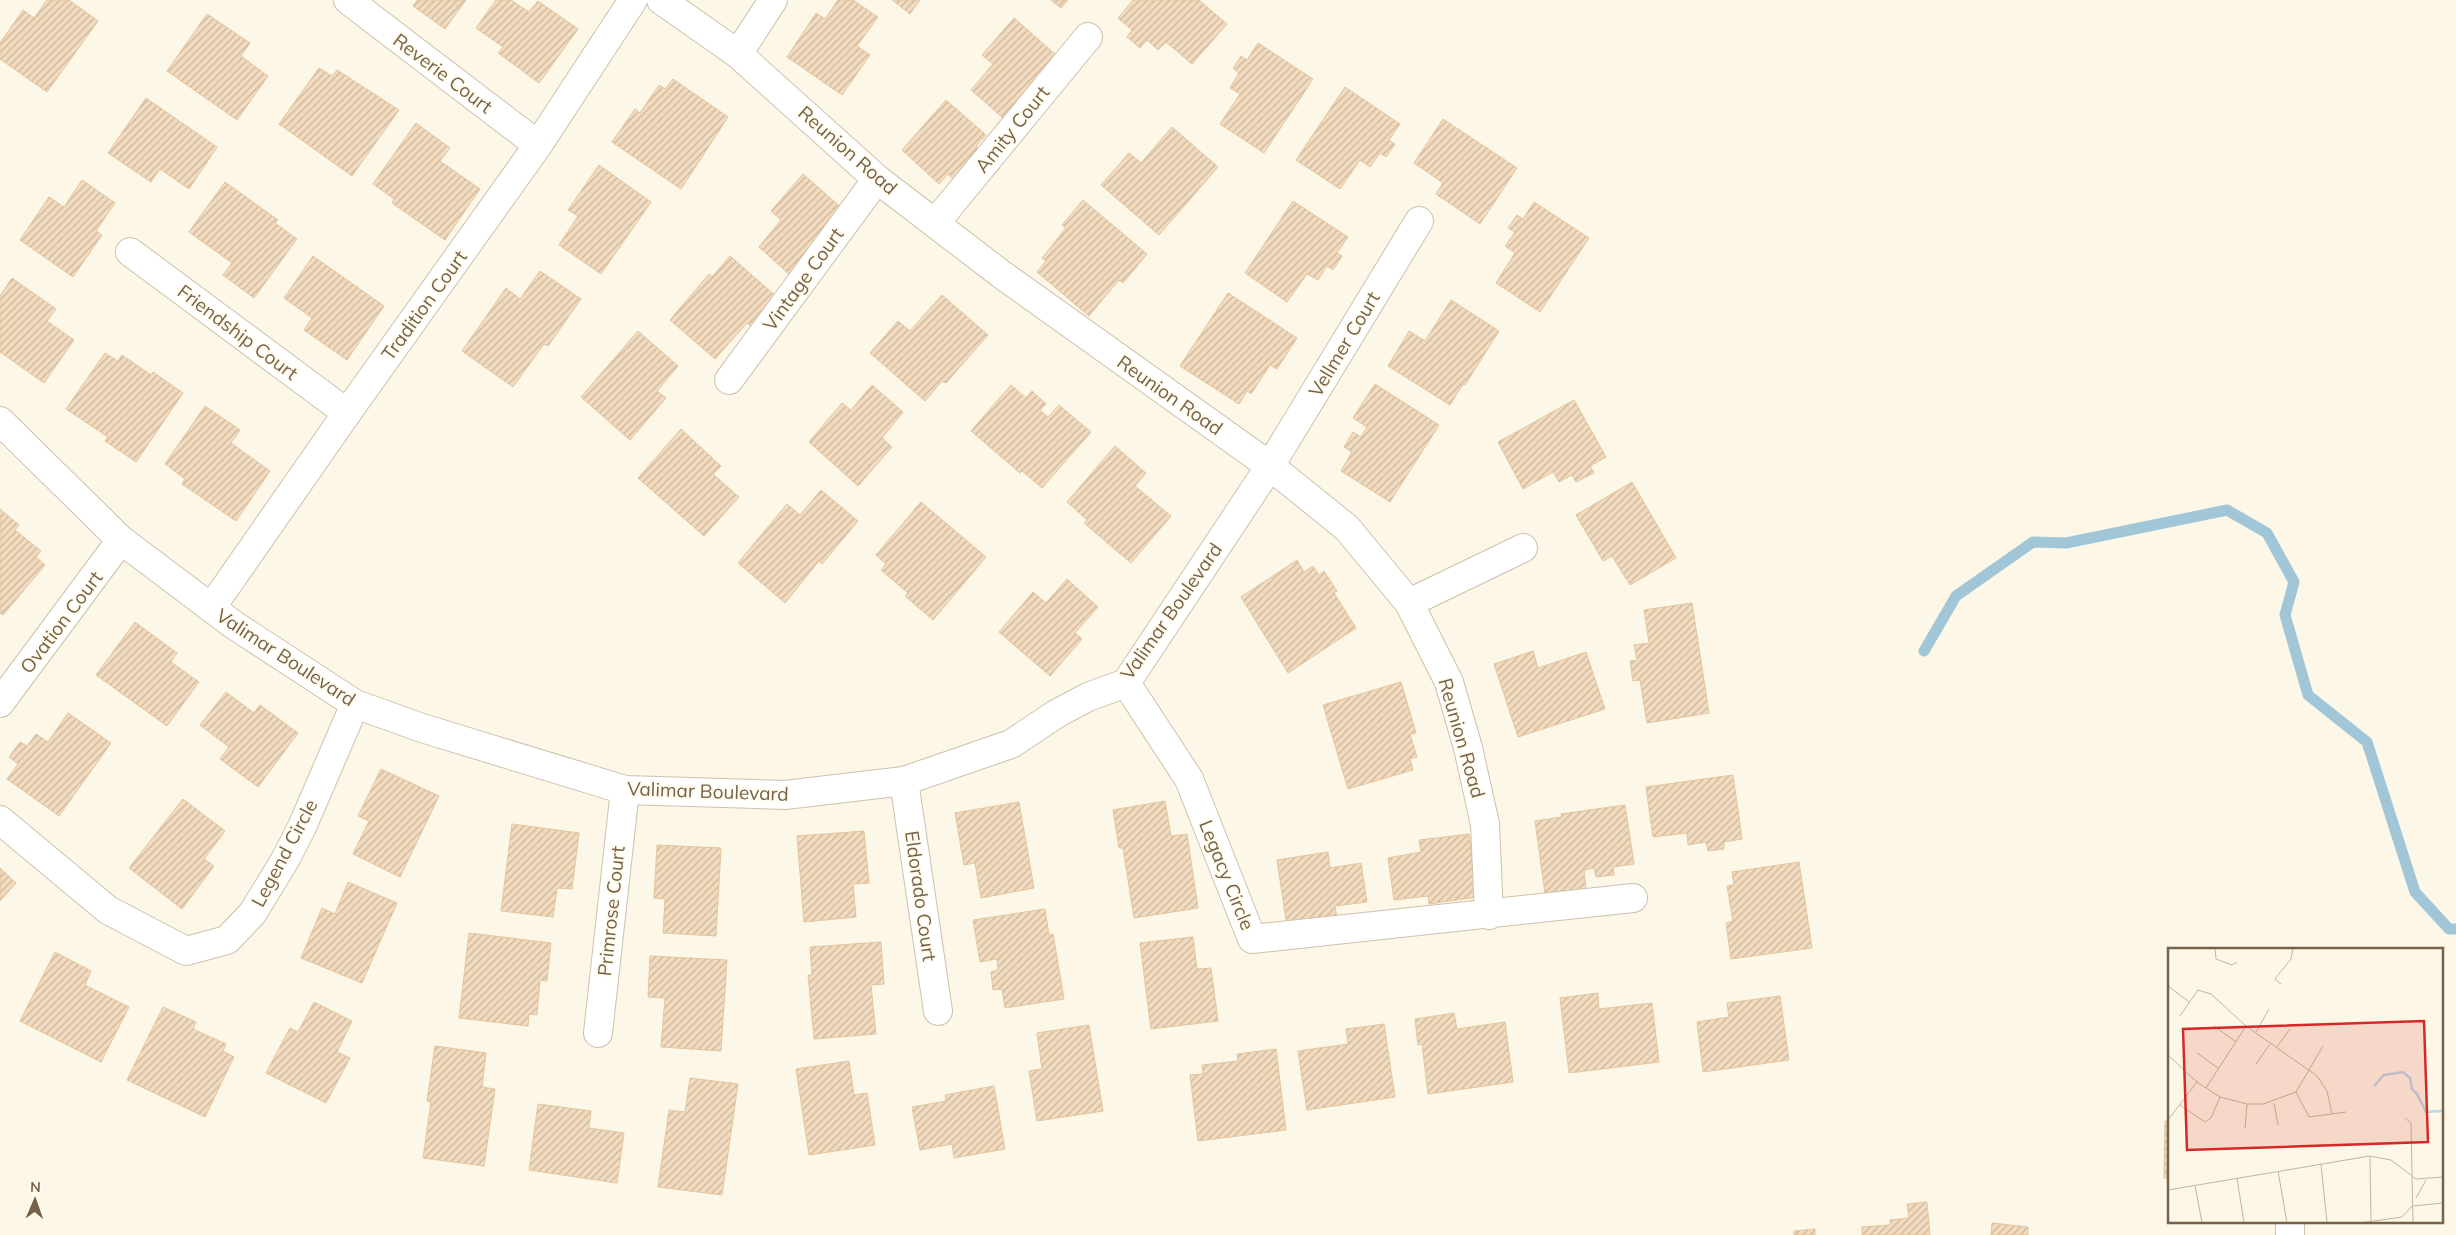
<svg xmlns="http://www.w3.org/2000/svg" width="2456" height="1235" font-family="Mulish,sans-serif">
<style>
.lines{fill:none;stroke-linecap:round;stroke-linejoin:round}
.stream{stroke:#a1c6d8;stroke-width:11}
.building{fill:url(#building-hatch);stroke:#e4c59e}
.minor-casing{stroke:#cec1ad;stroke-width:30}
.minor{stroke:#fff;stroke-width:28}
.labels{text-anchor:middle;stroke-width:4;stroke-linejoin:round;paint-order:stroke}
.street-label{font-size:19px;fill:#76614b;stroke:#fffbed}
.inset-river{fill:none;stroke:#bbd8e6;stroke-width:2.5}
.inset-road{fill:none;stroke:#c2b6a3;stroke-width:1}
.view{fill:#d62828;fill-opacity:0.15;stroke:#d62828;stroke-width:2.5}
.inset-edge{fill:none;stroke:#76614b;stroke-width:2.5}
</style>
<defs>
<pattern id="building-hatch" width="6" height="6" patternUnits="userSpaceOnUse" patternTransform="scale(1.25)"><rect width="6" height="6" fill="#f2dbbe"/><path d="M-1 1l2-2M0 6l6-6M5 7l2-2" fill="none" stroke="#c9b59c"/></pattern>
</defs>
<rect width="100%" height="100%" fill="#fcf7e6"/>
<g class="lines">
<polyline class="stream" points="1924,651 1956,596 2033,542 2066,543 2227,510 2267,533 2294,582 2285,615 2308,695 2367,742 2415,892 2449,929 2456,929"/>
</g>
<g class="building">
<polygon points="47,0 69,0 98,21 47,92 0,59 0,43 23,10 34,18"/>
<polygon points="417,0 466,0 445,29 413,6"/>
<polygon points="496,0 511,0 529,12 538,1 578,29 539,83 498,53 503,47 476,28"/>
<polygon points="838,0 853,0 878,17 857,46 870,55 842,95 787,57 816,13 825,19"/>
<polygon points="892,0 920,0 910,14"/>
<polygon points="1051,0 1068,0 1061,8"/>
<polygon points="1133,0 1199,0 1227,24 1192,64 1166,42 1158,50 1147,40 1140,48 1127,37 1132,30 1118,18"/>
<polygon points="207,14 250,43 241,56 268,76 237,120 167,71"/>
<polygon points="1014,18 1064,62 1024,94 1003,118 971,90 993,64 982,55"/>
<polygon points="1258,43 1313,79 1264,153 1220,124 1240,94 1230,88 1239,73 1233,68 1241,56 1247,60"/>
<polygon points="319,68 332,76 337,70 399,110 352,176 279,124"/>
<polygon points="673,79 728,117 681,189 612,142 635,109 640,113 659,85 665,89"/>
<polygon points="1345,87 1400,124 1389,140 1395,144 1386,157 1380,153 1370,167 1360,160 1340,189 1296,160"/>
<polygon points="146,98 217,147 189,189 160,169 151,182 108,153"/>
<polygon points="946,100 986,135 976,146 1000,168 973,198 948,174 939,184 902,150"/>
<polygon points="1443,119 1517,168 1480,224 1436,194 1443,183 1414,163"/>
<polygon points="416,123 450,148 440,161 480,189 445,240 392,203 394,199 373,184"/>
<polygon points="1172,127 1218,167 1159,235 1101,185 1129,153 1141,163"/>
<polygon points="599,165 651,202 601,274 559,245 578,216 568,210"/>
<polygon points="803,174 852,217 790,275 759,247 781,220 771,211"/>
<polygon points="82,180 115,203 96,231 102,235 73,277 20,240 49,197 64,207"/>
<polygon points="225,182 278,220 275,223 297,239 254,298 223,275 232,263 189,232"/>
<polygon points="1083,200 1147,254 1123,283 1119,280 1089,316 1037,272 1046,261 1042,258 1066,228 1062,225"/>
<polygon points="1293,201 1348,237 1337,253 1342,256 1333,270 1327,266 1318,280 1307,274 1287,302 1245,273"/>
<polygon points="1534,202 1589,238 1540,312 1496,283 1515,253 1505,246 1515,232 1508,228 1517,215 1523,219"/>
<polygon points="313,256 384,306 347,360 304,330 312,318 284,298"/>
<polygon points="730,256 785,304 759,334 747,323 715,359 670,320 709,274 712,277"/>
<polygon points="540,271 581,299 548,346 544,344 513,387 462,351 506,288 520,299"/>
<polygon points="12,278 56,309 47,321 74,340 44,383 0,352 0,296"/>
<polygon points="1228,293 1297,338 1277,369 1270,365 1251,394 1247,391 1239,404 1180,366"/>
<polygon points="942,295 988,335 946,383 942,381 925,401 870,353 898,321 910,331"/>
<polygon points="1451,300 1499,331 1465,385 1463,384 1450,405 1388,366 1409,331 1425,341"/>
<polygon points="638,331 678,366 657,391 666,398 630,440 581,397"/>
<polygon points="105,353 118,361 122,355 151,375 153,372 183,393 136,462 105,441 108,437 66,409"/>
<polygon points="1375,384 1439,425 1390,502 1341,471 1352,452 1344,447 1353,432 1361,437 1367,427 1353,418"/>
<polygon points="872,385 903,412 882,438 892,447 858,486 809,442 842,403 851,410"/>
<polygon points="1011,385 1026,398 1032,391 1046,404 1040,410 1048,417 1059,405 1091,432 1042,488 1022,471 1020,473 971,431"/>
<polygon points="1574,400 1606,457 1590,466 1594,473 1576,482 1572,475 1559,482 1553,472 1523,489 1498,442"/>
<polygon points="205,406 240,430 231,443 270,471 236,521 182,484 185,479 165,464"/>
<polygon points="681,429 721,466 713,474 739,497 704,536 638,478"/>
<polygon points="1115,446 1146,473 1135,486 1171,516 1131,563 1084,523 1087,520 1067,502"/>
<polygon points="1632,482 1676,558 1630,585 1612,556 1603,561 1576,515"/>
<polygon points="821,490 858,521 822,564 819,561 785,603 738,563 787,504 800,515"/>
<polygon points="921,502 986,557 933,620 905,596 908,593 881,570 886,564 876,555"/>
<polygon points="0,509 19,525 15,530 41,551 36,557 45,565 3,615 0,613"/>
<polygon points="1297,560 1304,572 1313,566 1319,575 1324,571 1337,591 1334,593 1356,628 1288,673 1241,597"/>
<polygon points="1067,579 1098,607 1075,633 1082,639 1050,676 999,632 1033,592 1046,603"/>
<polygon points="1692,603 1709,713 1647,723 1640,680 1633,681 1630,661 1637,660 1634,645 1649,643 1644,610"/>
<polygon points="135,622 177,653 171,662 199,682 167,726 96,675"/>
<polygon points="1533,651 1538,668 1586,652 1605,709 1518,737 1494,664"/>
<polygon points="1401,682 1416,733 1410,734 1417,757 1410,759 1413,770 1348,789 1323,705"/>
<polygon points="226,692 254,713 260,705 298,733 258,787 220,759 229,747 200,725"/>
<polygon points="68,713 111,743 59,816 7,779 18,764 9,757 20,742 27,746 36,734 48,742"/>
<polygon points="381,769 439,796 400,877 353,854 369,821 358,816"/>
<polygon points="1733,775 1742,839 1724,842 1724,849 1708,851 1706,842 1688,845 1687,833 1653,837 1646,787"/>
<polygon points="183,799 225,831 204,859 214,866 182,909 129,868"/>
<polygon points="1165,801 1171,836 1187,834 1198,908 1134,918 1123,848 1119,848 1113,810"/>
<polygon points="1019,802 1034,888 981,898 975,863 964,865 955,813"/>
<polygon points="1625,805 1634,864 1613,867 1614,875 1596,877 1594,868 1584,870 1586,889 1545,894 1535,821 1562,817 1561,814"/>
<polygon points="512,824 579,833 572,889 557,888 553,917 501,911"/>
<polygon points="864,831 869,883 853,884 856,917 804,922 797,836"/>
<polygon points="1469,834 1477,897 1429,904 1428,896 1394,900 1388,858 1421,852 1419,840"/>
<polygon points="657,845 721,848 716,936 663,933 665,899 654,898"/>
<polygon points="1328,852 1330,868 1361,863 1367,902 1335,906 1337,919 1287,926 1277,860"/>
<polygon points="1799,862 1812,948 1731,959 1726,923 1733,921 1727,886 1734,885 1732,872"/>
<polygon points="0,868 16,883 0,901"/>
<polygon points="348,882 397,903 362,983 301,958 322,908 335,914"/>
<polygon points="1045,909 1049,935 1053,934 1064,999 1005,1008 1002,989 993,990 991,972 998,970 997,959 980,962 973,920"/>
<polygon points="469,933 551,943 547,981 540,980 537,1015 529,1014 528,1026 459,1018"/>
<polygon points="1193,937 1197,969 1211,968 1218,1021 1151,1029 1140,943"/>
<polygon points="881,942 884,984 871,985 876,1034 814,1039 808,975 812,975 810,947"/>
<polygon points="55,952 91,971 85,985 129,1007 101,1062 20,1021"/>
<polygon points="650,956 727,960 721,1051 661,1047 665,998 648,997"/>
<polygon points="1598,993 1599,1009 1652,1003 1659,1062 1569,1073 1560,998"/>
<polygon points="1780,996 1789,1060 1703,1072 1697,1022 1729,1017 1727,1003"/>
<polygon points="314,1002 352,1021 337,1052 350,1058 326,1103 266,1073 290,1028 298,1032"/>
<polygon points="163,1007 196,1022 193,1029 226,1044 223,1051 234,1057 205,1117 127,1080"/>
<polygon points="1454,1013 1457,1029 1505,1022 1513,1082 1428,1094 1422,1044 1418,1045 1415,1019"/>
<polygon points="1384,1024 1395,1097 1307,1110 1298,1051 1348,1044 1346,1029"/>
<polygon points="1089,1025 1103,1111 1037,1121 1029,1071 1042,1069 1037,1033"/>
<polygon points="435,1046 486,1053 482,1087 495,1089 484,1166 423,1158 431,1102 427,1101"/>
<polygon points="1276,1049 1286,1130 1198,1141 1190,1075 1203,1074 1202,1065 1238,1061 1237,1054"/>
<polygon points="849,1061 854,1095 867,1093 875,1145 809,1155 796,1069"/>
<polygon points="690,1078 738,1084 722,1195 658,1187 669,1110 685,1112"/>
<polygon points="994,1086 1005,1149 954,1158 952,1144 920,1150 912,1107 946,1101 945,1095"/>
<polygon points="538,1104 591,1111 589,1128 624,1133 617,1183 529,1170"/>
<polygon points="2165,1121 2170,1121 2170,1178 2164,1178"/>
<polygon points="1927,1202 1930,1235 1862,1235 1862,1227 1890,1225 1890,1220 1909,1218 1907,1204"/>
<polygon points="1992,1223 2028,1227 2028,1235 1991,1235"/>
<polygon points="1815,1229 1815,1235 1794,1235 1794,1231"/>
</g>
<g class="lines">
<g class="minor-casing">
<g id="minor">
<polyline points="348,0 538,145"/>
<polyline points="661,0 738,54 877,179 1001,274 1270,466 1347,528 1409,603 1449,682 1468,748 1485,824 1489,915"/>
<polyline points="738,54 773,0"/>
<polyline points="936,222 1088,37"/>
<polyline points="130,252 347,413"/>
<polyline points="729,380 877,179"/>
<polyline points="0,421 121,540 234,625 355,704 422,728 625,790 785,795 904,781 1011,744 1056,714 1088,697 1126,683 1270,466 1419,221"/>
<polyline points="1409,603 1523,548"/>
<polyline points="211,608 347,413 538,145 633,0"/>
<polyline points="1126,683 1189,779 1252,939 1633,898"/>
<polyline points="0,703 121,540"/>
<polyline points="904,781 938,1011"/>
<polyline points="0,820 108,910 186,951 227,940 252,914 285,860 302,827 355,704"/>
<polyline points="598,1033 625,790"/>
<polyline points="2290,1235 2290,1221"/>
</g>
</g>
<use href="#minor" class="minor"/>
</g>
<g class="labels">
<g class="street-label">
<text transform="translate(443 73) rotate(37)" y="7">Reverie Court</text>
<text transform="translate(1012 129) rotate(-51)" y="7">Amity Court</text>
<text transform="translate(848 150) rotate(41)" y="7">Reunion Road</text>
<text transform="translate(803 279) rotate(-54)" y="7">Vintage Court</text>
<text transform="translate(424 305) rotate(-54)" y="7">Tradition Court</text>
<text transform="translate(238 332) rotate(37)" y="7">Friendship Court</text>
<text transform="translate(1344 344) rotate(-59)" y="7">Vellmer Court</text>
<text transform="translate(1170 395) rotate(35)" y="7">Reunion Road</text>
<text transform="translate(1171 611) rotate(-55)" y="7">Valimar Boulevard</text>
<text transform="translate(61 622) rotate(-53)" y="7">Ovation Court</text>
<text transform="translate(286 657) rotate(33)" y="7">Valimar Boulevard</text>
<text transform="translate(1462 738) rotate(74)" y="7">Reunion Road</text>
<text transform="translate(708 791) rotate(2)" y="7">Valimar Boulevard</text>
<text transform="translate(284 853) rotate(-62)" y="7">Legend Circle</text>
<text transform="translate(1227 875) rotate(68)" y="7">Legacy Circle</text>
<text transform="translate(921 896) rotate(82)" y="7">Eldorado Court</text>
<text transform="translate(611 911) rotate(-84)" y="7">Primrose Court</text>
</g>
</g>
<g transform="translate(2168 948)">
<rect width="275" height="275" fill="#fcf7e6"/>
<path class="inset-river" d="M206,138L216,127L235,124L242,130L244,141L249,146L258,164L275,163"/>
<path class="inset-road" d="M47,0L48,11L64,17L69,14M113,36L107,31L123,11L125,0M0,38L21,54M12,68L30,42L43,46L78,78L149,128L159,143L164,166M46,78L68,94M88,84L101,61M108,100L122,81M29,105L50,120M0,107L29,134L52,149L79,156H95L128,144L155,98M88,116L102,96M38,140L78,78M128,144L141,169L178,164M106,155L110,177M12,157L37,174L43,170L52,149M237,170L243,175L245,275M0,172L29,134M77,180L79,156M202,208L203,275M153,216L159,275M110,223L119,275M69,230L76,275M27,237L34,275M0,242L202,208L223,212L248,231L275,229M248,250L258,232M245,258L275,255M192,275L234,269L244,258"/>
<path class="view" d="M256,73L260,194L19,202L15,81Z"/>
<rect width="275" height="275" class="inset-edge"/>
</g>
<g transform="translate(35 1200) rotate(2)" stroke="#fffbed" stroke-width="4" paint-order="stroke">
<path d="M0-4L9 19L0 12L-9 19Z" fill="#76614b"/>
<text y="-8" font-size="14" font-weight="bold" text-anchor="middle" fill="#76614b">N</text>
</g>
</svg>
